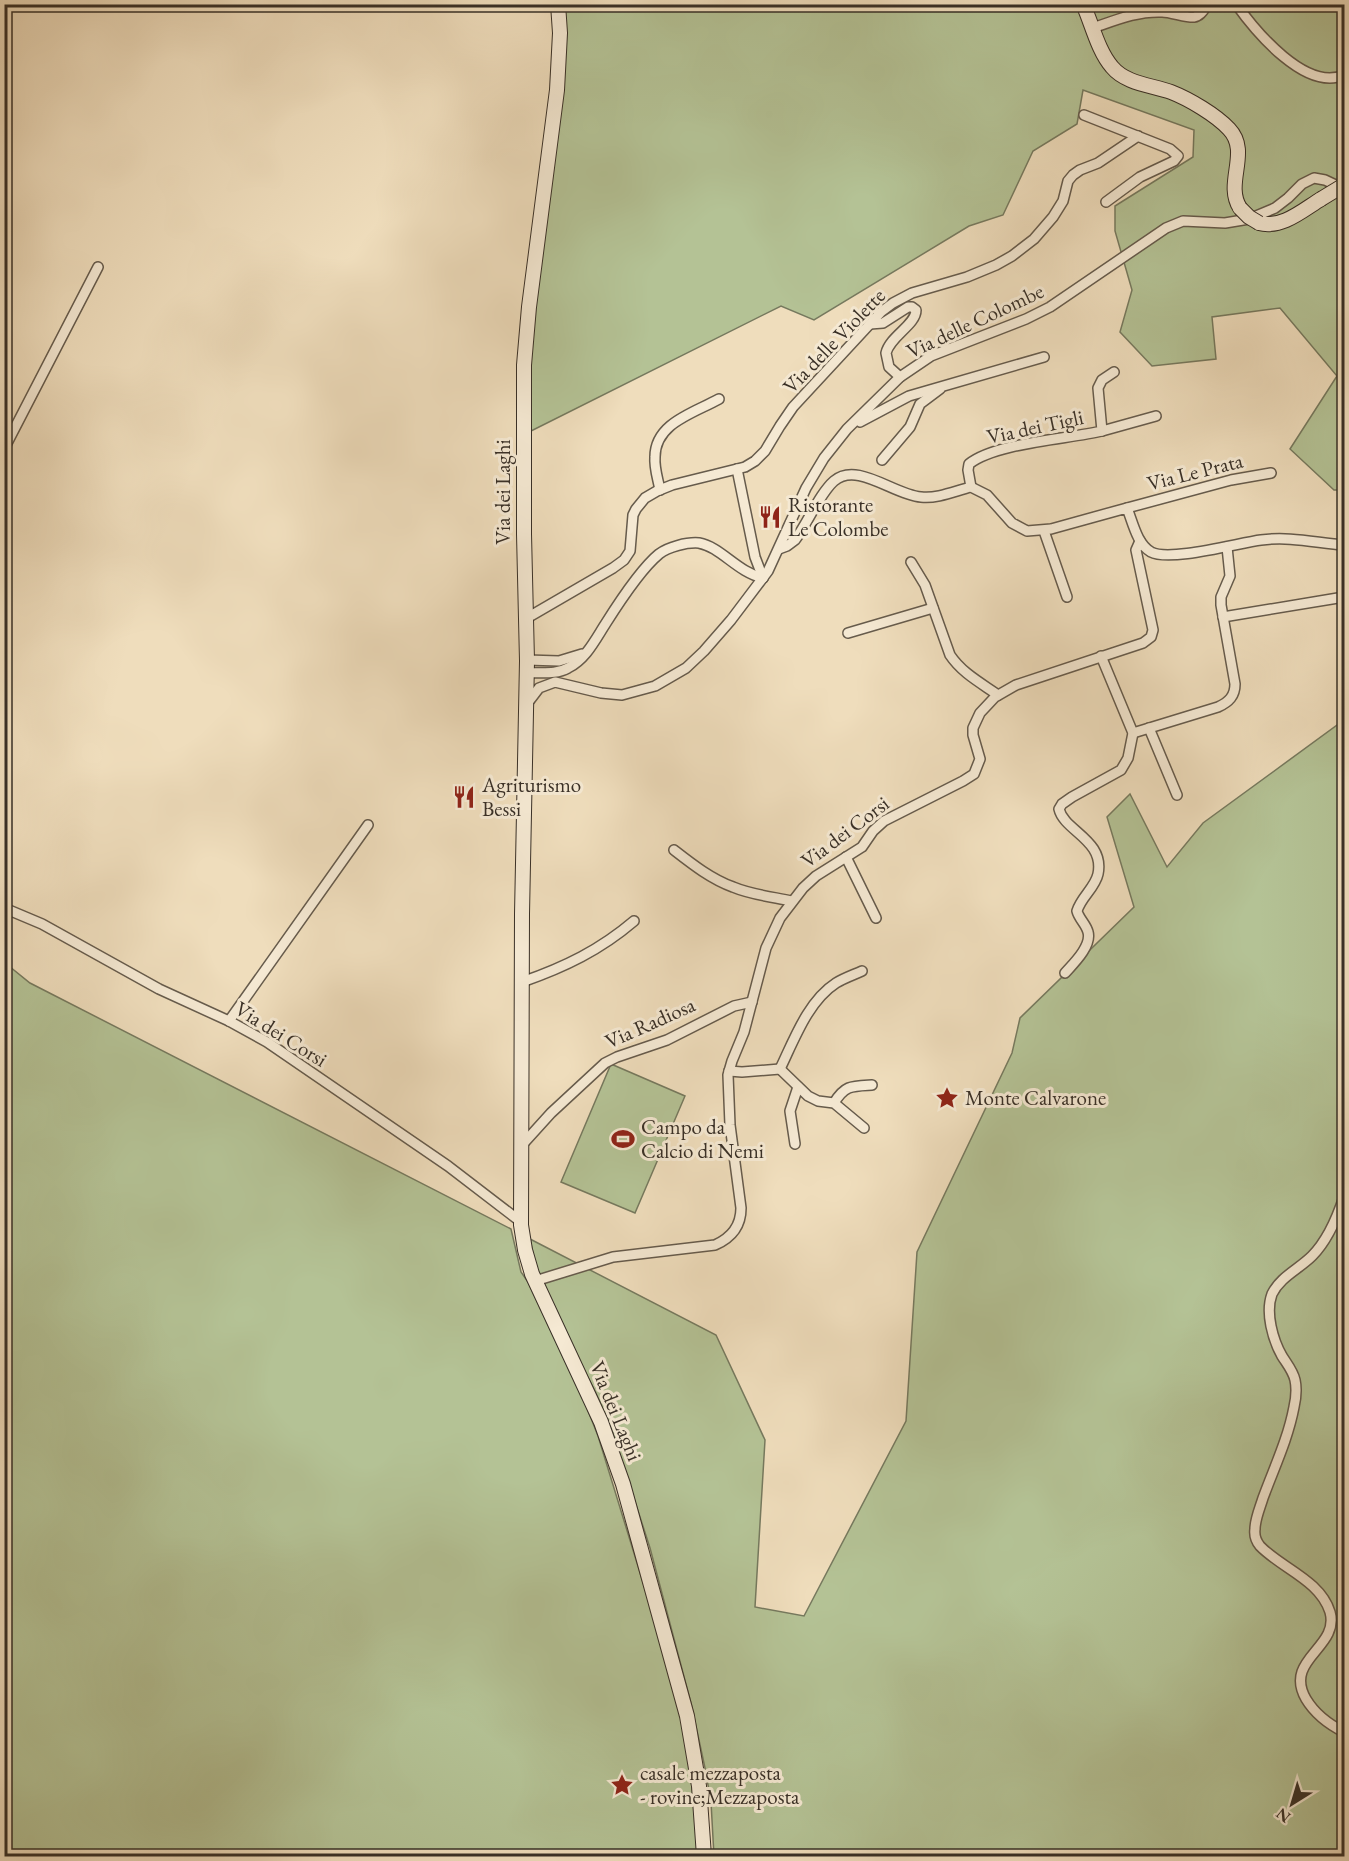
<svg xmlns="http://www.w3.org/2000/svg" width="1349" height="1861" font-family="'EB Garamond',serif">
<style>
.green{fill:#b4c295;stroke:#76795e;stroke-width:1.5}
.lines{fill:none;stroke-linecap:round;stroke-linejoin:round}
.street-casing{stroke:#665b4c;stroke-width:12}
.secondary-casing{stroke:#393027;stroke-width:16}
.street{stroke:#f5e9d3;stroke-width:9}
.secondary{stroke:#f5e9d3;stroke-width:14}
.secondary-bridge-casing{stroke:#393027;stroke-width:16;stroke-linecap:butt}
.secondary-bridge{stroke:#f5e9d3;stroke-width:14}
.labels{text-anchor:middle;stroke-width:6;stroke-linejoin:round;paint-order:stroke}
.street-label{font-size:21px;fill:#393027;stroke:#f5e9d3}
.poi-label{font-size:21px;fill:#393027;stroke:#f5e9d3;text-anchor:start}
</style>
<rect width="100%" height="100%" fill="#efddbc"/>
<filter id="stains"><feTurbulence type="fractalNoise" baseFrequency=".00333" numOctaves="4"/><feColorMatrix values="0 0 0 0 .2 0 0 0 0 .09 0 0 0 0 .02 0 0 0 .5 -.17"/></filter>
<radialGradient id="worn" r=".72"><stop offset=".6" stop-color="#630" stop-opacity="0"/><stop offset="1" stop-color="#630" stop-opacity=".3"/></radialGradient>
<g class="green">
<polygon points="562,5 1344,5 1344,490 1334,490 1290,449 1337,376 1280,308 1212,317 1216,359 1152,366 1120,332 1132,290 1115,231 1115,206 1193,157 1194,130 1083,90 1077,124 1033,151 1003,215 969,226 814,320 781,306 531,431 529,394 529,355"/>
<polygon points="1344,720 1344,1856 714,1856 711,1802 705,1768 691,1703 650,1548 611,1427 595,1391 549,1302 536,1268 530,1239 716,1335 765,1440 755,1607 804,1616 906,1421 917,1252 1012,1053 1020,1018 1134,907 1107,817 1130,794 1167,867 1203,823"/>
<path d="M4,962L30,983L511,1229L521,1272L528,1282L585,1403L598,1436L672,1677C688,1736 694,1796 698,1856H5Z"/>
<polygon points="611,1064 685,1096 635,1213 561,1182"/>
</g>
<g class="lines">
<g class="street-casing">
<g id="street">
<path d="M1236,4C1256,32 1306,92 1344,75"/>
<path d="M1093,28C1116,20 1137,11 1162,12C1170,12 1188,18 1194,17C1201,16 1204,9 1208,4"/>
<polyline points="1084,115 1170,149 1178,156 1174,161 1140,177 1106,202"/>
<path d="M870,324L883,323L908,307H912L916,310C916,325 890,336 886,353L889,367L900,377"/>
<polyline points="860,422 909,396 1044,357"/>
<polyline points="1102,431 1156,416"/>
<polyline points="4,449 98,267"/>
<polyline points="882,460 910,427 920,404 940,389"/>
<polyline points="737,469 755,557 763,578"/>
<path d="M971,487L968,470L969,464C995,443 1068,439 1102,431L1098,388L1102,380L1114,372"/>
<path d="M660,490C658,479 654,468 655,457C655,423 694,413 719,399"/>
<polyline points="1127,508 1231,480 1271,473"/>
<polyline points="1044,531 1067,597"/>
<path d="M779,549L787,546L795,540C807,524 820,493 834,481C857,461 894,495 921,497C937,499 955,491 971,487L987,495L1012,523L1027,531L1051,529L1127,508C1133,523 1137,544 1151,552C1170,562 1238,543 1261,540C1290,536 1317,543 1344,545"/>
<path d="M911,562L925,585L950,655C962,673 981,683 998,695"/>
<polyline points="1223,617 1344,597"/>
<polyline points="527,618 613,568 624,560 630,551 633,515 636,509 645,498 657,491 672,485 745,467 755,461 765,451 780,426 793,407 881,312 893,303 912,293 967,277 996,265 1012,256 1034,239 1053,217 1063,201 1068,181 1073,175 1080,170 1098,163 1138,136"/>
<polyline points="848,633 933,608"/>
<polyline points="527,660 559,661 582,654"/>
<path d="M527,673C540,672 556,675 568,668C586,659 595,640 606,623C618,604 642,568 659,554C668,547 687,542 699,543C721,547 737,572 763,578"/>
<polyline points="526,705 539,688 555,682 601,693 622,695 655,686 686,668 704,651 731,620 768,571 806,488 824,458 847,429 900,377 931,356 1026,319 1050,307 1166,228 1183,221 1225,223 1249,219 1275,208 1288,198 1302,184 1314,178 1325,180 1342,188"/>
<polyline points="1149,728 1177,795"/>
<path d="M1133,733L1218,707C1229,702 1235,696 1235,684L1221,605V597L1230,576L1227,547"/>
<path d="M674,850C692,864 711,879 733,887C752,895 773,897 792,901"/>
<polyline points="846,857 876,918"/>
<polyline points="4,908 42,924 159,989 229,1021 267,1042 448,1166 521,1222"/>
<path d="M1065,973C1073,964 1092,946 1088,932C1086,924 1079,919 1077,911C1081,897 1095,888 1098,874C1105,840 1064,831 1059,809L1062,804L1072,797L1121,770L1128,758L1133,733L1101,656"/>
<path d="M522,982C565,967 600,950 634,921"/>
<polyline points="229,1021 368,825"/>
<path d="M780,1069C794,1040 808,1001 836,983C844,978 853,975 862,971"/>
<polyline points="780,1069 808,1096 818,1101 834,1103 864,1128"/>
<polyline points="729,1071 742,1072 780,1069"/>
<polyline points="1344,1083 1344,1100"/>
<path d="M834,1103C845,1085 852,1086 872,1085"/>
<polyline points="795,1144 790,1111 798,1087"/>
<polyline points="522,1145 551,1113 605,1063 617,1057 667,1040 734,1006 752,1002"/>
<path d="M1344,1197C1337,1218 1328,1240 1312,1256C1299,1269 1280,1277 1272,1294C1265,1313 1273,1340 1282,1356C1287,1364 1293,1371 1295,1380C1297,1389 1296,1398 1294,1407C1288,1439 1274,1468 1263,1498C1260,1508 1255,1519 1255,1529C1254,1536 1256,1541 1260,1546C1281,1568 1320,1580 1330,1612C1340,1648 1283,1659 1306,1699C1315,1714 1330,1725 1344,1732"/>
<path d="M535,1281L613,1257L715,1245C731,1238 741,1226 741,1208L730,1125L728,1075L732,1061L744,1032L766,948L780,918L803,888L816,876L862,847L873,831L884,821L963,781L974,774L980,759L973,735V728L980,713L995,697L1016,685L1143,643L1151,637L1153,630L1136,550L1140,541"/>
</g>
</g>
<g class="secondary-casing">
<g id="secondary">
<polyline points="558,4 560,33 557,90 529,307 524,365 524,534 527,661 522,914 521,1225 525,1250 532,1274 601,1422 623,1484 687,1716 699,1786 704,1856"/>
<path d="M1083,4C1092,24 1098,51 1112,67C1126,84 1152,85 1171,92C1189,99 1216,115 1229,129C1251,152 1224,183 1240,208"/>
<path d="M1259,223C1282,229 1303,210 1321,199"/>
</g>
</g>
<use href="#street" class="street"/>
<use href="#secondary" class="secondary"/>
<g class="secondary-bridge-casing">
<g id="secondary-bridge">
<polyline points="1321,199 1344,185"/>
<polyline points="1240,208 1249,217 1259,223"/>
</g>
</g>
<use href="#secondary-bridge" class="secondary-bridge"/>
</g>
<defs>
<g id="restaurant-bare" transform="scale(1.8)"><path d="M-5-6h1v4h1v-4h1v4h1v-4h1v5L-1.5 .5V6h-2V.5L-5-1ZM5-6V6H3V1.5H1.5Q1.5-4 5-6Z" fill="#8f2418" stroke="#f5e9d3" stroke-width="2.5" paint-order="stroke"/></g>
<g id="sight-bare" transform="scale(1.8)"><path d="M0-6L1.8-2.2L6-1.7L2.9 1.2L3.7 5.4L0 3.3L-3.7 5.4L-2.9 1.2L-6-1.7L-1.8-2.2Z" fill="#8f2418" stroke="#f5e9d3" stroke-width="2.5" paint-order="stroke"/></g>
<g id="stadium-bare" transform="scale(1.8)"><path d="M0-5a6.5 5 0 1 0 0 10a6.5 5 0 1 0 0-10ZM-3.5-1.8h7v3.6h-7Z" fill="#8f2418" stroke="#f5e9d3" stroke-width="2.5" paint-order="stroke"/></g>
</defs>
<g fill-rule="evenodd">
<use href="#restaurant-bare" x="770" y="517"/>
<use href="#restaurant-bare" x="464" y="797"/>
<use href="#sight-bare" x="947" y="1098"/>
<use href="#stadium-bare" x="623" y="1139"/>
<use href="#sight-bare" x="622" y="1785"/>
</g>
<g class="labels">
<g class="street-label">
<text transform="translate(975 321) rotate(-25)" y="7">Via delle Colombe</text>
<text transform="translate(834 341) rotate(-46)" y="7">Via delle Violette</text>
<text transform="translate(1035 427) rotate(-12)" y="7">Via dei Tigli</text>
<text transform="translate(1195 472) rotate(-14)" y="7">Via Le Prata</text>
<text transform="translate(503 492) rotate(-90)" y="7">Via dei Laghi</text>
<text transform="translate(845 832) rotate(-37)" y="7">Via dei Corsi</text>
<text transform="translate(650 1023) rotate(-24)" y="7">Via Radiosa</text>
<text transform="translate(281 1034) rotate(32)" y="7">Via dei Corsi</text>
<text transform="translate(616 1411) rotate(68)" y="7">Via dei Laghi</text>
</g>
<g class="poi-label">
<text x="788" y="512">Ristorante<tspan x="788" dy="24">Le Colombe</tspan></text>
<text x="482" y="792">Agriturismo<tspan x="482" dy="24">Bessi</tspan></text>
<text x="965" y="1105">Monte Calvarone</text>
<text x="641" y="1134">Campo da<tspan x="641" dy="24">Calcio di Nemi</tspan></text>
<text x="640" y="1780">casale mezzaposta<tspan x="640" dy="24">- rovine;Mezzaposta</tspan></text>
</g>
</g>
<rect width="1349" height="1861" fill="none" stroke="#efddbc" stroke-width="24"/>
<rect x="6" y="6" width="1337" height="1849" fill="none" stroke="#393027" stroke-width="3"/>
<rect x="12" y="12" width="1325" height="1837" fill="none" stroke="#393027" stroke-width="1.5"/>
<g transform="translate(1292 1804) rotate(217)" stroke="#f5e9d3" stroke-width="4.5" paint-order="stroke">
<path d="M0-4.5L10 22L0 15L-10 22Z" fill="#393027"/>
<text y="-9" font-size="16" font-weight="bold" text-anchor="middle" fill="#393027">N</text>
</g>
<rect width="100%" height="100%" filter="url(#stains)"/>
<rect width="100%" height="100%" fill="url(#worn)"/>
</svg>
